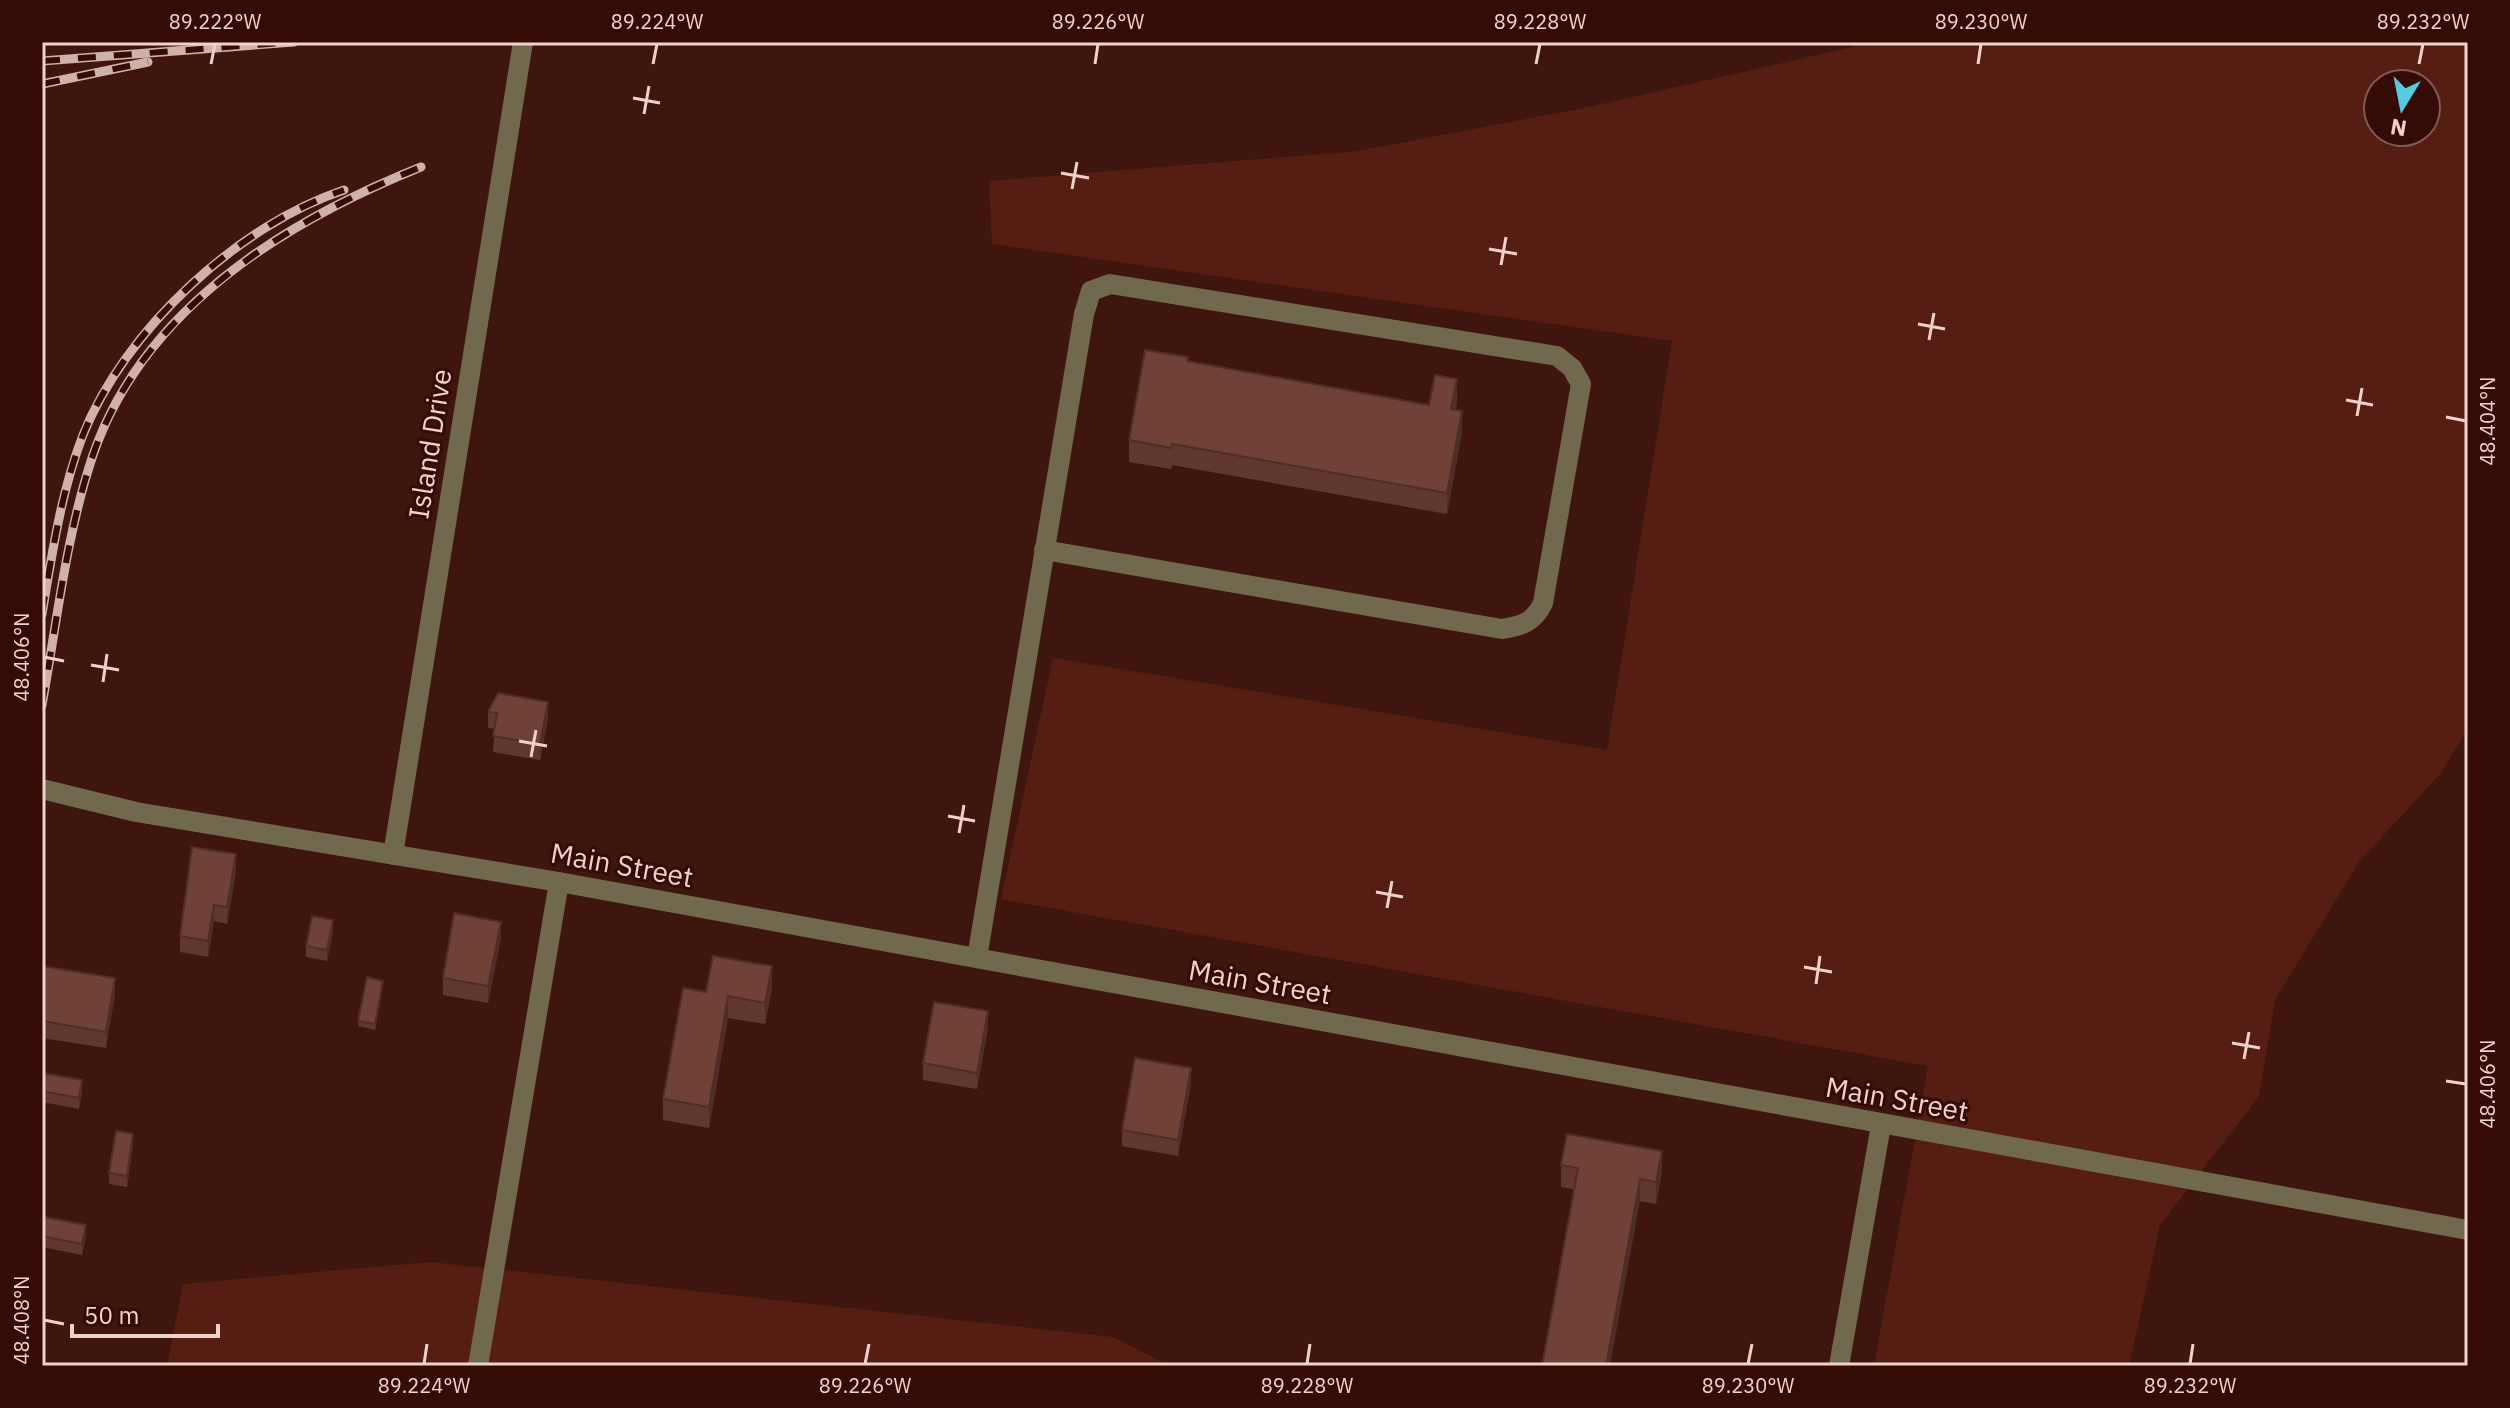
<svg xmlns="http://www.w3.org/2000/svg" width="2510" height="1408" font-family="'IBM Plex Sans',sans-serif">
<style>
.green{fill:#561d12;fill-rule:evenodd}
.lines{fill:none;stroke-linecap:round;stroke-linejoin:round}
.minor{stroke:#71694d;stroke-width:20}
.rail-casing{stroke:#d0b0a9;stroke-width:9}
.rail{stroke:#340b05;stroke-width:6;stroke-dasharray:18;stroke-linecap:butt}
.wall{fill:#60382f}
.shaded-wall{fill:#4e2e26}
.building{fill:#704137;stroke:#4e2e26;stroke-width:2}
.ticks{fill:none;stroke:#f0d2cc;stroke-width:3}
.labels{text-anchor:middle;stroke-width:6;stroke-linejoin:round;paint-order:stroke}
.street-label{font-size:28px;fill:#f0d2cc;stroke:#340b05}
.neatline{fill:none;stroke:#f0d2cc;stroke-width:3}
.ticks-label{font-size:20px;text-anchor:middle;fill:#f0d2cc}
</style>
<rect width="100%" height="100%" fill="#3f160e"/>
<g class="green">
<path d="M1874,42H2468V729L2440,774L2359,862L2275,1000L2259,1096L2160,1225L2129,1366H1874L1928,1066L1001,899L1053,658L1607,750L1672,341L992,244L989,181L1358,151L1589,107ZM2378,84H2426V132H2378Z"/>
<polygon points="430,1262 1113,1337 1170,1366 167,1366 183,1284"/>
</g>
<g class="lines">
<g class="minor">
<polyline points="42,789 136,812 559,882 2468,1230"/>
<polyline points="393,855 523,42"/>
<path d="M977,958L1084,314L1091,291L1110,284L1557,356L1572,368L1581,384L1543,603C1534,622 1522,626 1502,629L1044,550"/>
<polyline points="478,1366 559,882"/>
<polyline points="1839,1366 1881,1125"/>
</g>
<g class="rail-casing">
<g id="rail">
<polyline points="42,61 294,42"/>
<polyline points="42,84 148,62"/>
<path d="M42,614C52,554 61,492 83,435C124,331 238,225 344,190"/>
<path d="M42,705C57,622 66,535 93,455C143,309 286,221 421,167"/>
</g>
</g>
<use href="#rail" class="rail"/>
</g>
<g class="wall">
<polygon points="1188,361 1429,405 1457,401 1456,409 1462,432 1447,514 1172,465 1171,469 1129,462 1129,440"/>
<polygon points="488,712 548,718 540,760 493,752 495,729 488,728"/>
<polygon points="236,871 227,924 214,921 208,957 180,952 180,936"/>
<polygon points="333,931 327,961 306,957 306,946"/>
<polygon points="501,938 488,1003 443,995 443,978"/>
<polygon points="42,966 115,994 106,1048 42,1038"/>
<polygon points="383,986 375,1030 358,1026 358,1021"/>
<polygon points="772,988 765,1024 728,1018 709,1128 663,1120 663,1099 706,992"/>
<polygon points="988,1028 977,1089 923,1080 923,1063"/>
<polygon points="42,1073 82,1091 79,1109 42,1102"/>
<polygon points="1191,1084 1178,1156 1122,1146 1122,1130"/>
<polygon points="133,1145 127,1187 109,1184 109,1173"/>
<polygon points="1561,1165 1662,1172 1656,1204 1561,1187"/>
<polygon points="42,1226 86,1236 82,1255 42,1247"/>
</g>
<g class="shaded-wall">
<polygon points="1457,379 1457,401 1451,430 1451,409"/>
<polygon points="1462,411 1462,432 1447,514 1447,493"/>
<polygon points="548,702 548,718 540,760 540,744"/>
<polygon points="236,854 236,871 227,924 227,907"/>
<polygon points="214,905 214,921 208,957 208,941"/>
<polygon points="333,920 333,931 327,961 327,950"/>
<polygon points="501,922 501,938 488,1003 488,986"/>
<polygon points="772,966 772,988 765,1024 765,1003"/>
<polygon points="115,978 115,994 106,1048 106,1032"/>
<polygon points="383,981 383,986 375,1030 375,1024"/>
<polygon points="728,996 728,1018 709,1128 709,1107"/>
<polygon points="988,1011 988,1028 977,1089 977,1073"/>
<polygon points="1191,1068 1191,1084 1178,1156 1178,1140"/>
<polygon points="82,1080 82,1091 79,1109 79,1098"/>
<polygon points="133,1134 133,1145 127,1187 127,1176"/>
<polygon points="1662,1151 1662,1172 1656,1204 1656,1182"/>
<polygon points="1640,1179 1640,1201 1610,1366 1606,1366"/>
<polygon points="86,1225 86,1236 82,1255 82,1244"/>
</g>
<g class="building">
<polygon points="1145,350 1188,357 1187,361 1429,405 1435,375 1457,379 1451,409 1462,411 1447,493 1172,444 1171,448 1129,440"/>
<polygon points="498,693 548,702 540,744 493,736 497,713 488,712"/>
<polygon points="192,847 236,854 227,907 214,905 208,941 180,936"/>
<polygon points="454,913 501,922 488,986 443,978"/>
<polygon points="312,916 333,920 327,950 306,946"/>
<polygon points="713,956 772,966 765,1003 728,996 709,1107 663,1099 683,988 706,992"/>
<polygon points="42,966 115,978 106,1032 42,1021"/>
<polygon points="367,977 383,981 375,1024 358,1021"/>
<polygon points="934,1002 988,1011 977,1073 923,1063"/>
<polygon points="1135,1058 1191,1068 1178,1140 1122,1130"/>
<polygon points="42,1073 82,1080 79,1098 42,1091"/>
<polygon points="116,1131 133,1134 127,1176 109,1173"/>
<polygon points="1567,1134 1662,1151 1656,1182 1640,1179 1606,1366 1542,1366 1578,1168 1561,1165"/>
<polygon points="44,1217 86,1225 82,1244 42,1236"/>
</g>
<path class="ticks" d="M211,64L215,44M653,64L657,44M1095,64L1098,44M1536,64L1540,44M1978,64L1981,44M2419,64L2423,44M633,98L660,103M644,114L649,86M1061,173L1089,178M1072,189L1077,162M1489,249L1517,254M1501,265L1506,237M1918,324L1945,329M1929,340L1934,313M2346,400L2373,405M2357,416L2362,388M2446,417L2466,421M44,657L64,661M91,665L119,670M103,682L107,654M519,741L547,746M531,757L536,730M948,816L975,821M959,833L964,805M1376,892L1403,897M1387,908L1392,881M1804,967L1832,972M1816,984L1820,956M2232,1043L2260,1048M2244,1059L2249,1032M2446,1081L2466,1084M44,1320L64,1324M424,1364L427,1344M865,1364L869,1344M1307,1364L1310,1344M1748,1364L1752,1344M2190,1364L2193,1344"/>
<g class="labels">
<g class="street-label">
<text transform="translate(430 444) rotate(-81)" y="10">Island Drive</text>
<text transform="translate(622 865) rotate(10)" y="10">Main Street</text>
<text transform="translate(1260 982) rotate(10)" y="10">Main Street</text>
<text transform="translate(1897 1099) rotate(10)" y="10">Main Street</text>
</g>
</g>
<rect width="2510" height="1408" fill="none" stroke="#340b05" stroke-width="88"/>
<g transform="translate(2402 108) rotate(190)"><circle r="38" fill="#340b05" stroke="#7f5b55" stroke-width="2"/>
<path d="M0-6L14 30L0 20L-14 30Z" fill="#55cae0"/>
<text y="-12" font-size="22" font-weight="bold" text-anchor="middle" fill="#f0d2cc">N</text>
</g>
<path d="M72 1324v12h146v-12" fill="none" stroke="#f0d2cc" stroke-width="4"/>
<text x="84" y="1324" font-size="24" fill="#f0d2cc" stroke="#340b05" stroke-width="6" paint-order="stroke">50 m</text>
<rect x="44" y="44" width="2422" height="1320" class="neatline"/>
<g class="ticks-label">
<text x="215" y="29">89.222°W</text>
<text x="657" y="29">89.224°W</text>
<text x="1098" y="29">89.226°W</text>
<text x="1540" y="29">89.228°W</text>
<text x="1981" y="29">89.230°W</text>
<text x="2423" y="29">89.232°W</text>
<text transform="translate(2488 421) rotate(-90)" y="7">48.404°N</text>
<text transform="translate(22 657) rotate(-90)" y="7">48.406°N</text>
<text transform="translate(2488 1084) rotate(-90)" y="7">48.406°N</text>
<text transform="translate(22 1320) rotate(-90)" y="7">48.408°N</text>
<text x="424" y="1393">89.224°W</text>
<text x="865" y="1393">89.226°W</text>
<text x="1307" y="1393">89.228°W</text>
<text x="1748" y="1393">89.230°W</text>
<text x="2190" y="1393">89.232°W</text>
</g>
</svg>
